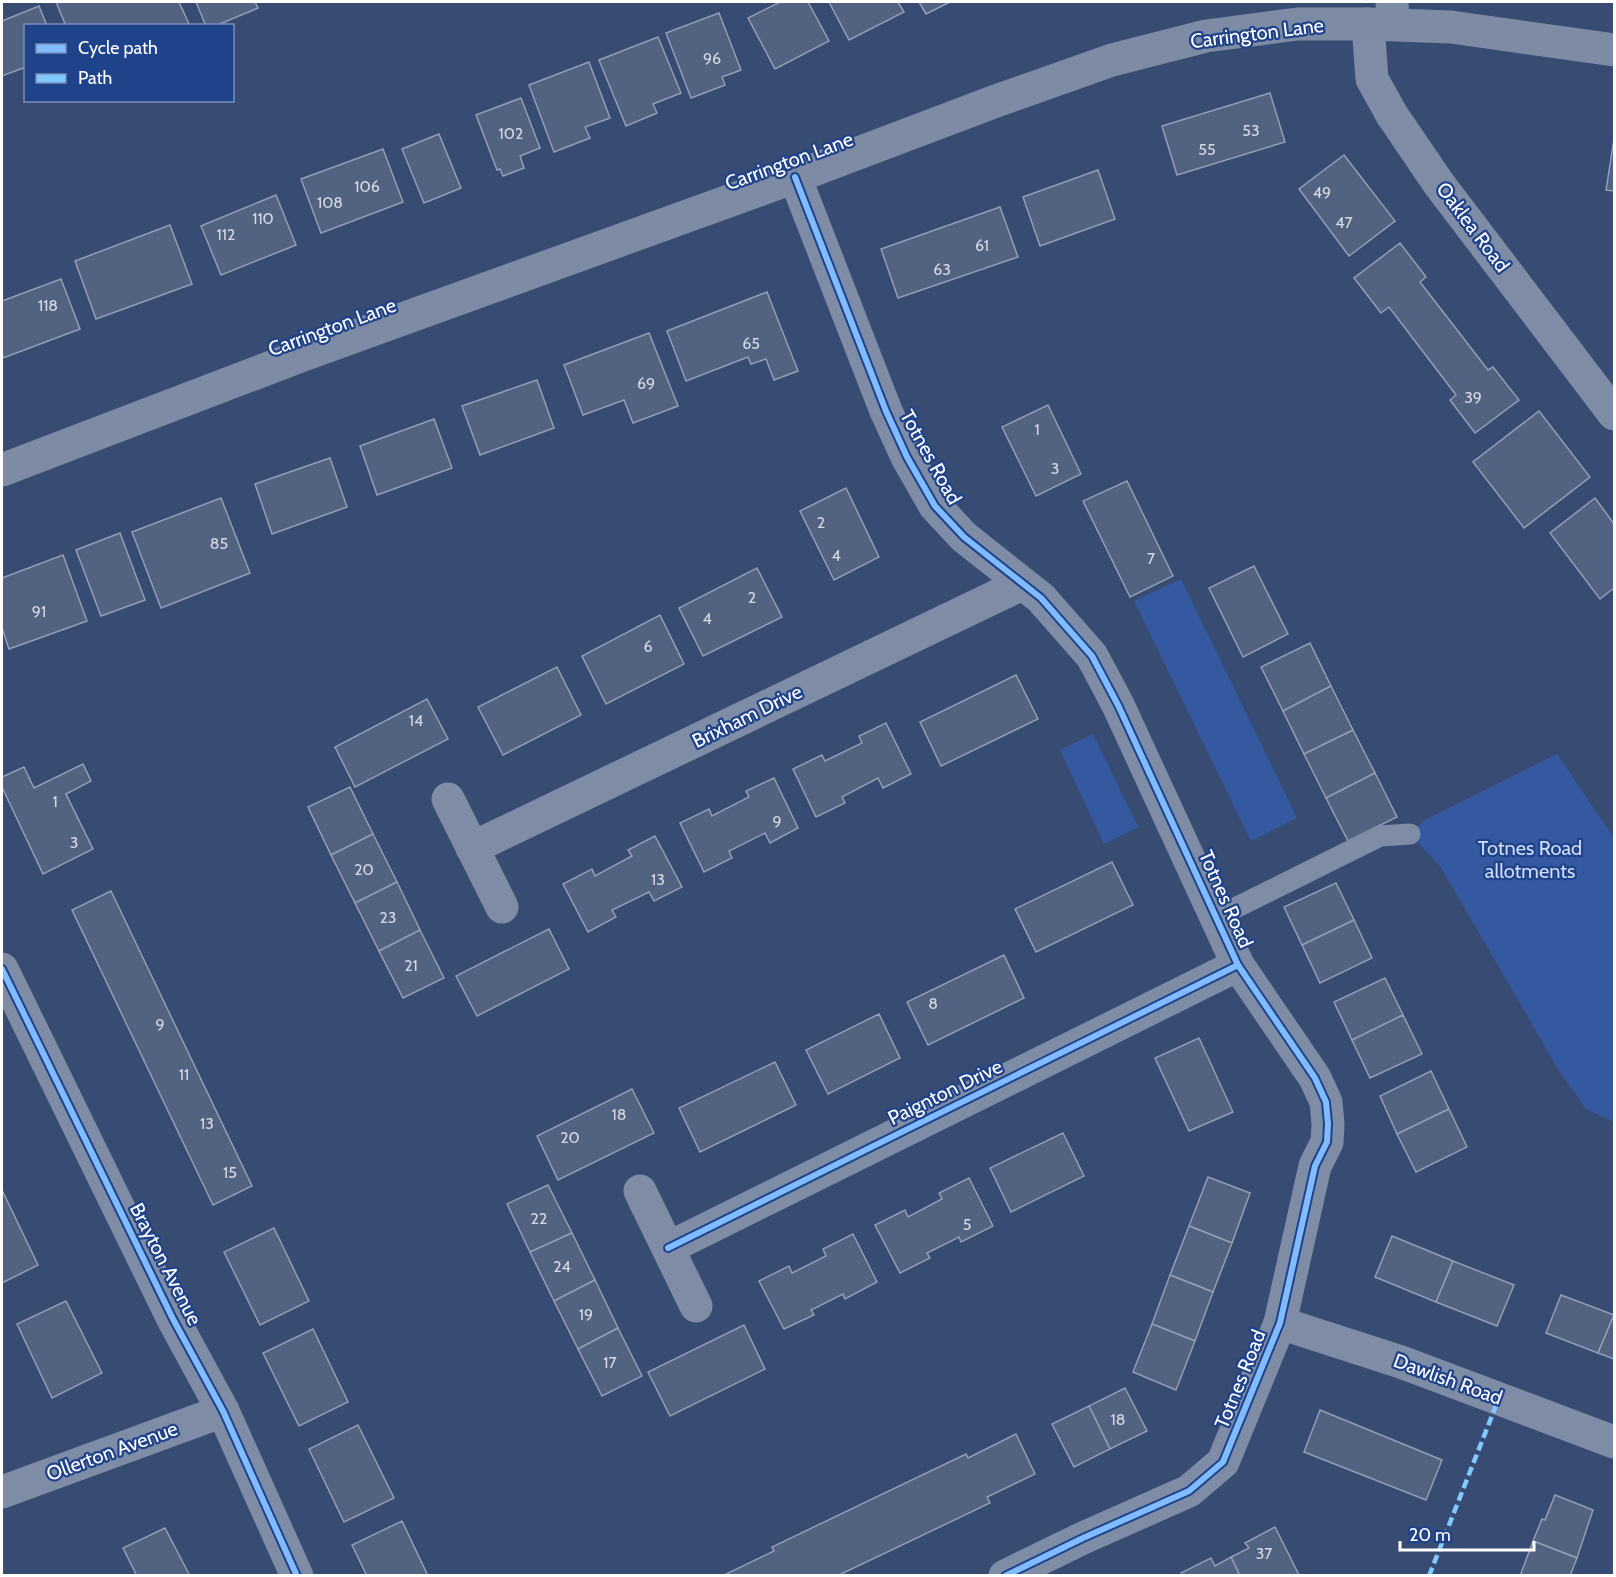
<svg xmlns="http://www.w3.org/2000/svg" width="1616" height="1577" font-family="Cabin,sans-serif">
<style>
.green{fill:#3459a1}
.building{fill:#526281;stroke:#939eb5;stroke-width:1.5}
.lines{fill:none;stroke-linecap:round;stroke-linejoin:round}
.service{stroke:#7f8ca6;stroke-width:21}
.minor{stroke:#7f8ca6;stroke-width:33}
.primary{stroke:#7e8ba5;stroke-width:33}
.quiet{stroke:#80caff;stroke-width:4.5;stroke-dasharray:9 4.5;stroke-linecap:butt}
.cycleway-casing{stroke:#1f438b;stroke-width:10}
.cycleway{stroke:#80bcff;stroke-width:6}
.labels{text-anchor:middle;stroke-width:4.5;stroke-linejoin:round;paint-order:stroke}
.number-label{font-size:16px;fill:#d4d8e0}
.street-label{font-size:20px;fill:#fff;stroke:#1f438b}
.park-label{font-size:20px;fill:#d0def8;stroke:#1f438b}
</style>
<rect width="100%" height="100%" fill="#384b72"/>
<g class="green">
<polygon points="1181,579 1297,818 1251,841 1134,601"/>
<polygon points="1093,734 1138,827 1104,844 1060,750"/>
<polygon points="1557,754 1614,838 1614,1122 1586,1109 1561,1074 1440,866 1410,834 1423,821"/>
</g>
<g class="building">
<polygon points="56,2 179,2 189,24 186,26 66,26"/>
<polygon points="196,2 255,2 258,8 215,26 206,26"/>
<polygon points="780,2 808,2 829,41 775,69 748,18"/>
<polygon points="829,2 898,2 904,12 849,40"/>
<polygon points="919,2 950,2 926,14"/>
<polygon points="39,6 47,26 26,26 26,67 2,76 2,21"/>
<polygon points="719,13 741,70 722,77 725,85 691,98 666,33"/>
<polygon points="658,37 681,93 653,104 657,113 626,126 599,60"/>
<polygon points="589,62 610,118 585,127 590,138 554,152 529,85"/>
<polygon points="1270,93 1285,142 1177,175 1162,126"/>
<polygon points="521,98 540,148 520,156 524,168 503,176 500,169 497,170 476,115"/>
<polygon points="439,134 461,188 424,203 402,149"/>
<polygon points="1614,139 1614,191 1606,190"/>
<polygon points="383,149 403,202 321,233 301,179"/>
<polygon points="1344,155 1395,221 1349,256 1299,189"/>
<polygon points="1098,170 1115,219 1040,246 1023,197"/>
<polygon points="276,195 296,245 221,275 201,226"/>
<polygon points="1000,207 1018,257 898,298 881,249"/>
<polygon points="170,225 192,284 96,319 75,261"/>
<polygon points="1400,243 1426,277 1420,282 1488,370 1493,367 1519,400 1475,433 1450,400 1456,395 1389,307 1381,313 1354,278"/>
<polygon points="61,279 80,329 3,358 2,354 2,301"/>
<polygon points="767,292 798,371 774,380 766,359 751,364 748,357 686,381 667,331"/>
<polygon points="649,333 678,406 633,423 624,400 583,415 564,365"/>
<polygon points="537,380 554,428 480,455 462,406"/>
<polygon points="1048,405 1081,474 1036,496 1002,427"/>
<polygon points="1539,411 1590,477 1524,528 1473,462"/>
<polygon points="434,419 452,468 377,495 360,446"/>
<polygon points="330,458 347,507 272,534 255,484"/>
<polygon points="1127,481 1173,576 1130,597 1083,501"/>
<polygon points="846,488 879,557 834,580 800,511"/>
<polygon points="221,498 250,573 161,608 132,532"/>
<polygon points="1595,498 1614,524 1614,588 1600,599 1550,533"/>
<polygon points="120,533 145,600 101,616 76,550"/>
<polygon points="63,555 87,621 9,649 2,628 2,578"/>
<polygon points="1254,566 1288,634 1243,657 1209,588"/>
<polygon points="757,568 782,617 703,656 679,608"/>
<polygon points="660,615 684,664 606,704 582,656"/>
<polygon points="1310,643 1331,686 1283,711 1261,667"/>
<polygon points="557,667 581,715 503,755 478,707"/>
<polygon points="1016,675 1038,719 941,766 920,722"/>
<polygon points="1331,686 1353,730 1304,754 1283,711"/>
<polygon points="427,699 448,739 355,787 335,747"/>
<polygon points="886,723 911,774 883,788 878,778 842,797 845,803 816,817 793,769 822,755 825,761 862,743 859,736"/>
<polygon points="1353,730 1375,773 1326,798 1304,754"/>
<polygon points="83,764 91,781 66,794 93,849 43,874 2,787 2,777 24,767 34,788"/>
<polygon points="1375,773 1397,817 1348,841 1326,798"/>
<polygon points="774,778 798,828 770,843 765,833 729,851 732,858 704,872 680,823 709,809 712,816 749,797 746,791"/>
<polygon points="350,787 373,834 331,855 308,807"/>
<polygon points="373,834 397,882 355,903 331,855"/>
<polygon points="655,836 682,887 654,901 649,892 612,910 616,917 588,932 563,884 592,869 595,876 632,856 628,850"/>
<polygon points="1112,862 1133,905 1036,952 1015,909"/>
<polygon points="397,882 420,930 379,951 355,903"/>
<polygon points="1336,883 1354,920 1302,945 1284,907"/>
<polygon points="111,891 252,1186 213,1205 72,910"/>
<polygon points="1354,920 1372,958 1320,983 1302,945"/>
<polygon points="549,929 569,969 477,1016 456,976"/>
<polygon points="420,930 444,978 403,998 379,951"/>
<polygon points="1004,955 1024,998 928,1045 907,1002"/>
<polygon points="1385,978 1403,1015 1352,1040 1334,1002"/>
<polygon points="879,1014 900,1058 828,1094 806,1050"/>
<polygon points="1403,1015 1422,1054 1370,1078 1352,1040"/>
<polygon points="1199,1038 1233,1112 1189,1131 1155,1058"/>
<polygon points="775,1062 796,1105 700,1152 679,1108"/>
<polygon points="1431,1071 1449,1109 1397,1134 1380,1096"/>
<polygon points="632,1089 654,1133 558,1180 537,1136"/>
<polygon points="1449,1109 1467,1147 1416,1172 1397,1134"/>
<polygon points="1063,1133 1084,1176 1011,1212 990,1168"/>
<polygon points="1208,1177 1250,1193 1232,1243 1189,1226"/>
<polygon points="969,1178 993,1226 961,1242 959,1237 927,1253 930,1258 900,1273 875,1225 905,1210 908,1217 942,1199 939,1193"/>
<polygon points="548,1185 572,1233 530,1252 507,1204"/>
<polygon points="2,1190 38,1265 2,1283"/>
<polygon points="1189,1226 1232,1243 1213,1292 1170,1275"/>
<polygon points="274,1228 309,1301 260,1325 224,1252"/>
<polygon points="572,1233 595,1280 554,1301 530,1252"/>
<polygon points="853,1234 877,1282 845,1299 843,1294 811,1310 814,1315 784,1329 759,1281 789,1266 792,1273 826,1256 823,1249"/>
<polygon points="1392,1236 1453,1261 1436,1302 1375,1277"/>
<polygon points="1453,1261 1514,1285 1497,1326 1436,1302"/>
<polygon points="1170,1275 1213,1292 1195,1341 1152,1324"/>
<polygon points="595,1280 618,1328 578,1349 554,1301"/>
<polygon points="1561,1295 1614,1315 1598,1353 1546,1333"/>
<polygon points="66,1301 102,1373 52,1398 17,1324"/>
<polygon points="1614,1315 1614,1359 1598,1353"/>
<polygon points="1152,1324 1195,1341 1176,1390 1133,1372"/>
<polygon points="744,1325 765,1369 670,1416 648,1372"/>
<polygon points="618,1328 642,1376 602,1396 578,1349"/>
<polygon points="313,1329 348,1402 299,1426 263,1353"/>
<polygon points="1125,1388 1147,1431 1110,1449 1089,1406"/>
<polygon points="1089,1406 1110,1449 1074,1467 1052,1424"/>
<polygon points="1320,1410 1442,1460 1426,1500 1304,1452"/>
<polygon points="358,1425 394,1498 344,1522 309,1449"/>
<polygon points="1016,1434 1035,1474 987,1497 990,1503 837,1576 727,1576 726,1574 774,1551 772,1547 966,1454 968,1458"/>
<polygon points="1555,1495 1593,1510 1577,1558 1533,1541 1542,1519 1545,1520"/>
<polygon points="402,1521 428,1576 367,1576 352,1545"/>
<polygon points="1275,1527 1299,1575 1240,1576 1231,1557 1249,1548 1245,1543"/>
<polygon points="165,1528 190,1576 137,1576 123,1548"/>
<polygon points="1533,1541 1577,1558 1570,1576 1520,1576"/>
<polygon points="1231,1557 1240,1576 1183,1576 1181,1573 1211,1558 1215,1566"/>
</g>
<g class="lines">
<polyline class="service" points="1217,917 1380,836 1410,834"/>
<g class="minor">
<polyline points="1392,2 1393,24"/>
<polyline points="1368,24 1372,79 1392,115 1439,184 1614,414"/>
<polyline points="795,177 886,411 907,457 935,506 964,537 1041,598 1092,656 1118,705 1238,965 1315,1078 1326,1102 1328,1124 1327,1142 1315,1166 1280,1323 1223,1462 1189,1491 1083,1538 1005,1576"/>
<polyline points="448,799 502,907"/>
<polyline points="472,848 1022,584"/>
<polyline points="2,969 173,1319 223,1411 297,1576"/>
<polyline points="640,1191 696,1306"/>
<polyline points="668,1248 1238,965"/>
<polyline points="1280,1323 1401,1362 1614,1442"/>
<polyline points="2,1492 223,1411"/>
</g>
<polyline class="primary" points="2,470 303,355 795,177 996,101 1112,60 1206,36 1297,24 1368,24 1451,27 1614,50"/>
<polyline class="quiet" points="1429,1576 1499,1398"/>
<g class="cycleway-casing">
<g id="cycleway">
<polyline points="795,177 886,411 907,457 935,506 964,537 1041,598 1092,656 1118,705 1238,965 1315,1078 1326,1102 1328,1124 1327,1142 1315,1166 1280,1323 1223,1462 1189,1491 1083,1538 1005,1576"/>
<polyline points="2,969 173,1319 223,1411 297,1576"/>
<polyline points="668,1248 1238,965"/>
</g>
</g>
<use href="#cycleway" class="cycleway"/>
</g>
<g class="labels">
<g class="number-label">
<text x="712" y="64">96</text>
<text x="1251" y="136">53</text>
<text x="511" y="139">102</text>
<text x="1207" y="155">55</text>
<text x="367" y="192">106</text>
<text x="1322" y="198">49</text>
<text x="330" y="208">108</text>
<text x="263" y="224">110</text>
<text x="1344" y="228">47</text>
<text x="226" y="240">112</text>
<text x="982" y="251">61</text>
<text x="942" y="275">63</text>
<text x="48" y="311">118</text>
<text x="751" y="349">65</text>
<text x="646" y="389">69</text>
<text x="1473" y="403">39</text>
<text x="1037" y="435">1</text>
<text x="1055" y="474">3</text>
<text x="821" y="528">2</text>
<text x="219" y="549">85</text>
<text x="836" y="561">4</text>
<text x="1151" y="564">7</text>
<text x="752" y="603">2</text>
<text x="39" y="617">91</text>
<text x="707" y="624">4</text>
<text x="648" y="652">6</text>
<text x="416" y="726">14</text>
<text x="55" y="807">1</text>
<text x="777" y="827">9</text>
<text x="74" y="848">3</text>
<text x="364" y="875">20</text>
<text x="658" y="885">13</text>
<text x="388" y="923">23</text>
<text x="411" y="971">21</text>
<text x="933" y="1009">8</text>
<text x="160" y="1030">9</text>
<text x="184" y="1080">11</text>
<text x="619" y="1120">18</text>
<text x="207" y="1129">13</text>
<text x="570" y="1143">20</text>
<text x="230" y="1178">15</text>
<text x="539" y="1224">22</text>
<text x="967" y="1230">5</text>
<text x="562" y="1272">24</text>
<text x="586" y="1320">19</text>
<text x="610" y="1368">17</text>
<text x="1118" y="1425">18</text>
<text x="1264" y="1559">37</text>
</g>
<g class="street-label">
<text transform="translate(1257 33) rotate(-7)" y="7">Carrington Lane</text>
<text transform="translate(789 161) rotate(-20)" y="7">Carrington Lane</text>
<text transform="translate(1473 227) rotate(53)" y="7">Oaklea Road</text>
<text transform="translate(332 327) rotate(-20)" y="7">Carrington Lane</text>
<text transform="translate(931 457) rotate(61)" y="7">Totnes Road</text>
<text transform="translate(747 716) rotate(-26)" y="7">Brixham Drive</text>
<text transform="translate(1226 899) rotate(66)" y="7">Totnes Road</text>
<text transform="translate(945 1092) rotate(-26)" y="7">Paignton Drive</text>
<text transform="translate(166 1264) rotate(63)" y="7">Brayton Avenue</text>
<text transform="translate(1240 1379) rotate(-68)" y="7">Totnes Road</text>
<text transform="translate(1448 1379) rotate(20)" y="7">Dawlish Road</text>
<text transform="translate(112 1451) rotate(-20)" y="7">Ollerton Avenue</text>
</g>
<g class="park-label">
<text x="1530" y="855">Totnes Road<tspan x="1530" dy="23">allotments</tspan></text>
</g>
</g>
<rect width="1616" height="1577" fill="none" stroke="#ffffff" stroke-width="6"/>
<rect x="24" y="24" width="210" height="78" fill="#1f438b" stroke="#798eb9" stroke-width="1.5"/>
<rect x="36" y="44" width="30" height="9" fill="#80bcff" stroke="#798eb9" stroke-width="1.5"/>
<text x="78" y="54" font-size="18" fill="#ffffff">Cycle path</text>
<rect x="36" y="74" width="30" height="9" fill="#80caff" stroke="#798eb9" stroke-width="1.5"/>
<text x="78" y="84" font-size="18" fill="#ffffff">Path</text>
<path d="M1400 1541v9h134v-9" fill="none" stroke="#ffffff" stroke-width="3"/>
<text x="1409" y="1541" font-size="18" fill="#ffffff" stroke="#1f438b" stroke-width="4.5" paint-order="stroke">20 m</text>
</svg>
